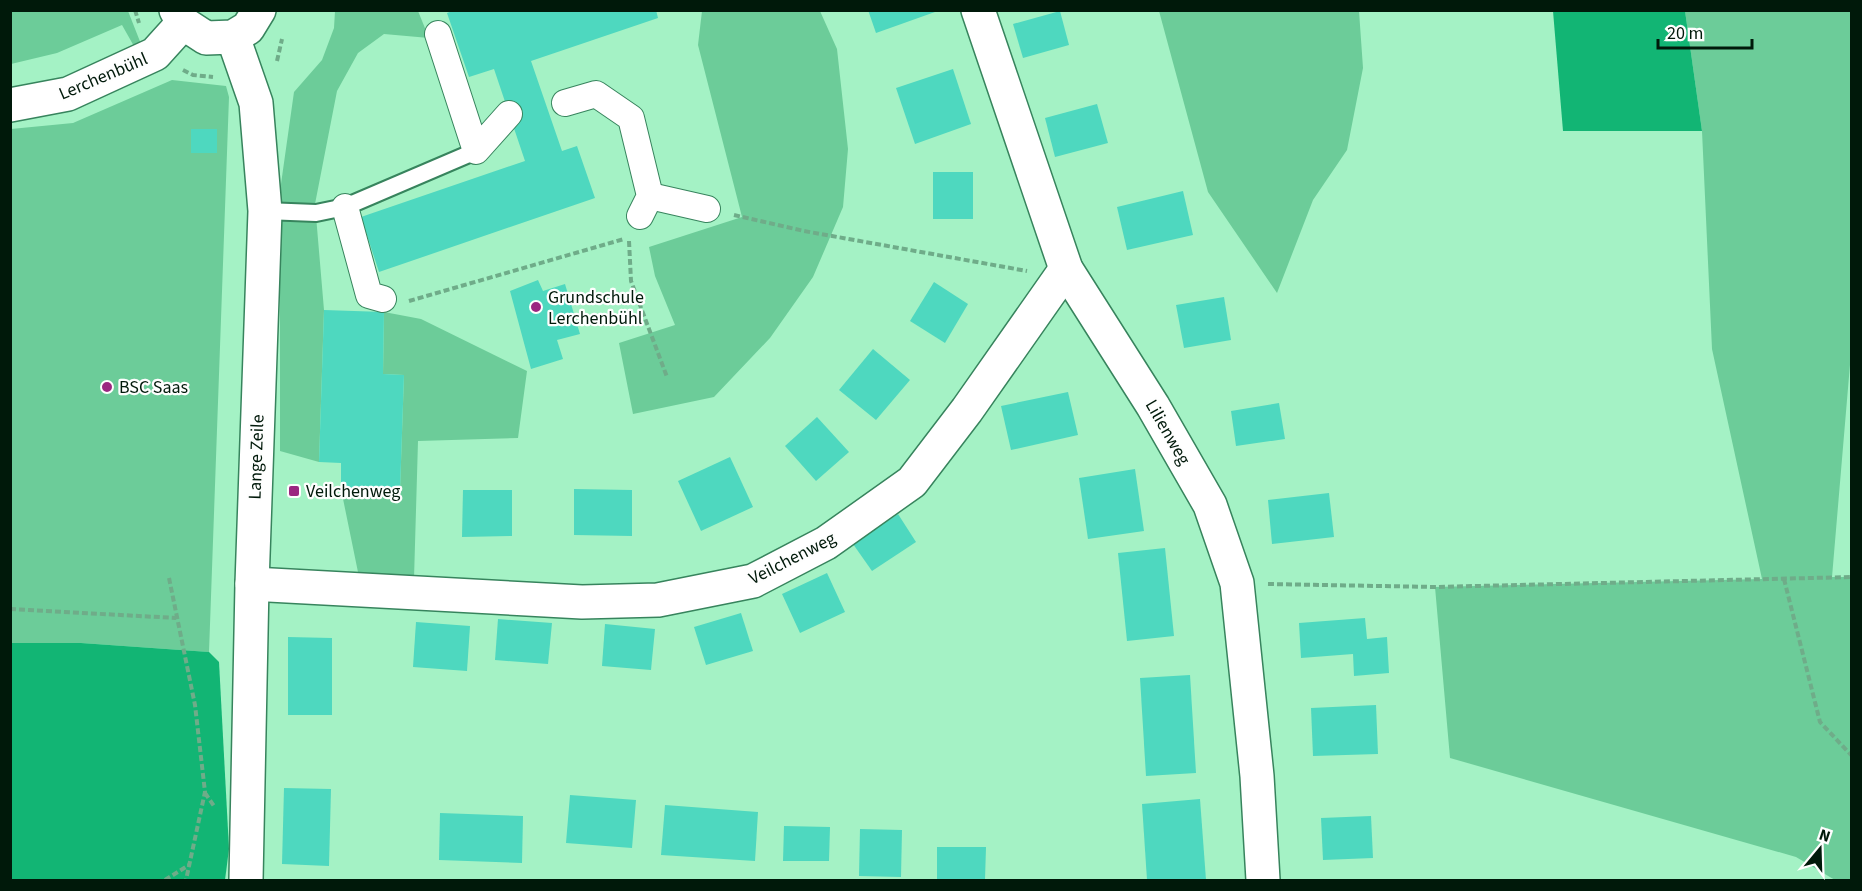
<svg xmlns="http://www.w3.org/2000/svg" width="1862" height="891" font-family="'Source Sans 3',sans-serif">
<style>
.green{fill:#6ccc99}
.forest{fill:#12b574}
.building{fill:#4ed8bf}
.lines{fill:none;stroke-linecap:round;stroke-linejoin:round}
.service-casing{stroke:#37845d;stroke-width:20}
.pedestrian-casing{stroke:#37845d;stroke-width:28}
.minor-casing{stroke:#37845d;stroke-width:36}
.path{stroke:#6fac89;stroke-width:4;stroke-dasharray:6 3;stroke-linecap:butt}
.service{stroke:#fff;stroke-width:16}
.pedestrian{stroke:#fff;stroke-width:26}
.minor{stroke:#fff;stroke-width:33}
.poi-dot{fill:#9b2681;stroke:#fefefe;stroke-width:2}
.labels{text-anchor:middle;stroke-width:4.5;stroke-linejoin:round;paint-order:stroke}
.street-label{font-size:18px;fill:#00190a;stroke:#fefefe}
.poi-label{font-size:18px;fill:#00190a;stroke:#fefefe;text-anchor:start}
</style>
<rect width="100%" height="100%" fill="#a4f2c5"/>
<g class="green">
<polygon points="10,11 128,11 141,44 135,48 122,25 57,53 11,64"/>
<polygon points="335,11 418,11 429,38 384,34 358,53 337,91 315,204 324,310 319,462 280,451 280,191 294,92 322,60 334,28"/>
<polygon points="702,11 820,11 837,49 848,149 843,207 813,277 770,338 714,397 633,414 619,343 675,325 655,276 649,247 742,217 698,45"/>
<polygon points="1159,11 1359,11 1363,68 1347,150 1313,200 1277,293 1208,192"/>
<polygon points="1685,11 1851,11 1852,341 1832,577 1851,577 1851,880 1835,880 1796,857 1450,758 1435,587 1762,579 1712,349 1702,131"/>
<polygon points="172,80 226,86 229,97 209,652 81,643 11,643 11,129 73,123"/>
<polygon points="384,312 421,319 527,371 518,438 418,441 414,579 359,577 341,489 400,491 404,375 383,374"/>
</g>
<g class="forest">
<polygon points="1553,11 1685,11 1702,131 1563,131"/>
<polygon points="11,643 81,643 209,652 219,662 229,849 225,880 11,880"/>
</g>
<g class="building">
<polygon points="455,10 656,10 658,18 531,61 562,151 577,146 595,198 379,272 361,217 525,161 494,69 469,77 447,13"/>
<polygon points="868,10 934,10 935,12 876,33"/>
<polygon points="1060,11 1069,45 1023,58 1013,24"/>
<polygon points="953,69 971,124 915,144 896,88"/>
<polygon points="1097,104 1108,143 1055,157 1045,118"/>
<rect x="191" y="129" width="26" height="24"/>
<rect x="933" y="172" width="40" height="47"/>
<polygon points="1183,191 1193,235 1127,250 1117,207"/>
<polygon points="538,280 543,291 565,284 580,334 557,340 563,359 531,369 510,291"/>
<polygon points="934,282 968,304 945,343 910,321"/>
<polygon points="1224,297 1231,340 1184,348 1176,305"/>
<polygon points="324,310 384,312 383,374 404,375 400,491 341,489 341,463 319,462"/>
<polygon points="873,349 910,380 876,420 839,390"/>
<polygon points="1068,392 1078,435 1011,450 1001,406"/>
<polygon points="1279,403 1285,439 1236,446 1231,411"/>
<polygon points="817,417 849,452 816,481 785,446"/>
<polygon points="730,457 753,507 701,531 678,481"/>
<polygon points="1135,469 1144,531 1088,539 1079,478"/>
<polygon points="574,489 632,490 632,536 574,535"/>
<polygon points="463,490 512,490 512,536 462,537"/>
<polygon points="1329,493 1334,537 1272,544 1268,500"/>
<polygon points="898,514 916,542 872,571 853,544"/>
<polygon points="1165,548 1174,636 1127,641 1118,553"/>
<polygon points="827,573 845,612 800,633 782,594"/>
<polygon points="741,613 753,651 706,665 694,627"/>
<polygon points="1365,618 1367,639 1387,637 1389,673 1354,676 1353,654 1301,658 1299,623"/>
<polygon points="498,619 552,623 548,664 495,660"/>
<polygon points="416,622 470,626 467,671 413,667"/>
<polygon points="605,624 655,629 651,670 602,666"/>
<polygon points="288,637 332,638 332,715 288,715"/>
<polygon points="1190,675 1196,773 1146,776 1140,678"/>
<polygon points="1376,705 1378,754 1313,756 1311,708"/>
<polygon points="284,788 331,789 329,866 282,864"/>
<polygon points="570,795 636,800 632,848 566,843"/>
<polygon points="1200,799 1206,880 1147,880 1142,804"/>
<polygon points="665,805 758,812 755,861 661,855"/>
<polygon points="440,813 523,816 522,863 439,860"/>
<polygon points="1371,816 1373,858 1323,860 1321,818"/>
<polygon points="784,826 830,827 829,861 783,861"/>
<polygon points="860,829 902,830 901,877 859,876"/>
<polygon points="937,847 986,847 985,880 937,880"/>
</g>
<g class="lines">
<g class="service-casing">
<polyline id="service" points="265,211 316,213 345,207 476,151"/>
</g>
<g class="pedestrian-casing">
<g id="pedestrian">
<polyline points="438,34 476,151 509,114"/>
<polyline points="565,103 596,94 631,118 650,196 640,216"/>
<polyline points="650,196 707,209"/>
<polyline points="345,207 369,295 383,299"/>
</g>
</g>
<g class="minor-casing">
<g id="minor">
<polyline points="176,10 183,23 206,38 233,37 248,28 259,10"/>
<polyline points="978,10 1066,269 1153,406 1210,505 1237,583 1257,776 1263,880"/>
<polyline points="233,37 256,103 265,211 252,584 246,880"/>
<polyline points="10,105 68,94 155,54 183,23"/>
<polyline points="252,584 582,602 658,600 753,581 826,543 912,482 967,410 1066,269"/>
</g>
</g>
<g class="path">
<polyline points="135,10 139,23"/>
<polyline points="277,61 282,39"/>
<polyline points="183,70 193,75 213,77"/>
<polyline points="734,215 804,231 1027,271"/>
<polyline points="629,241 631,281 667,377"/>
<polyline points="409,301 624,239"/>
<polyline points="169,578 195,705 205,792 186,880"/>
<polyline points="1784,579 1820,722 1852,756"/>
<polyline points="1268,584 1435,587 1852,577"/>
<polyline points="10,609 176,618"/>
<polyline points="205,793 214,806"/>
<polyline points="165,880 189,865"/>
</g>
<use href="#service" class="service"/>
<use href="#pedestrian" class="pedestrian"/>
<use href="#minor" class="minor"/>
</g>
<g class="poi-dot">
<circle cx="536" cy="307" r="6"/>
<circle cx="107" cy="387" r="6"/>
<rect x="288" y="485" width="12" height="12" rx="3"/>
</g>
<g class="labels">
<g class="street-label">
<text transform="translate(103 76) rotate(-23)" y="6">Lerchenbühl</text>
<text transform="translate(1168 432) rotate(60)" y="6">Lilienweg</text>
<text transform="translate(256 457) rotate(-88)" y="6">Lange Zeile</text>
<text transform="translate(792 558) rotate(-27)" y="6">Veilchenweg</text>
</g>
<g class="poi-label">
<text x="548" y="303">Grundschule<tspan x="548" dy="21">Lerchenbühl</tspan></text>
<text x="119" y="393">BSC Saas</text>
<text x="306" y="497">Veilchenweg</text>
</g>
</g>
<rect width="1862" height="891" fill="none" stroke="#00190a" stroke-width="24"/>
<g transform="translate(1820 849) rotate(19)" stroke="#fefefe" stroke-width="4.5" paint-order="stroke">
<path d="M0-4.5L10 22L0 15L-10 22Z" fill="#00190a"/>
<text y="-9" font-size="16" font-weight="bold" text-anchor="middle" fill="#00190a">N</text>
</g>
<path d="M1658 39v9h94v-9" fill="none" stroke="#00190a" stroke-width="3"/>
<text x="1667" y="39" font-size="18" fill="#00190a" stroke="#fefefe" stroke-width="4.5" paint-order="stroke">20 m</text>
</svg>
